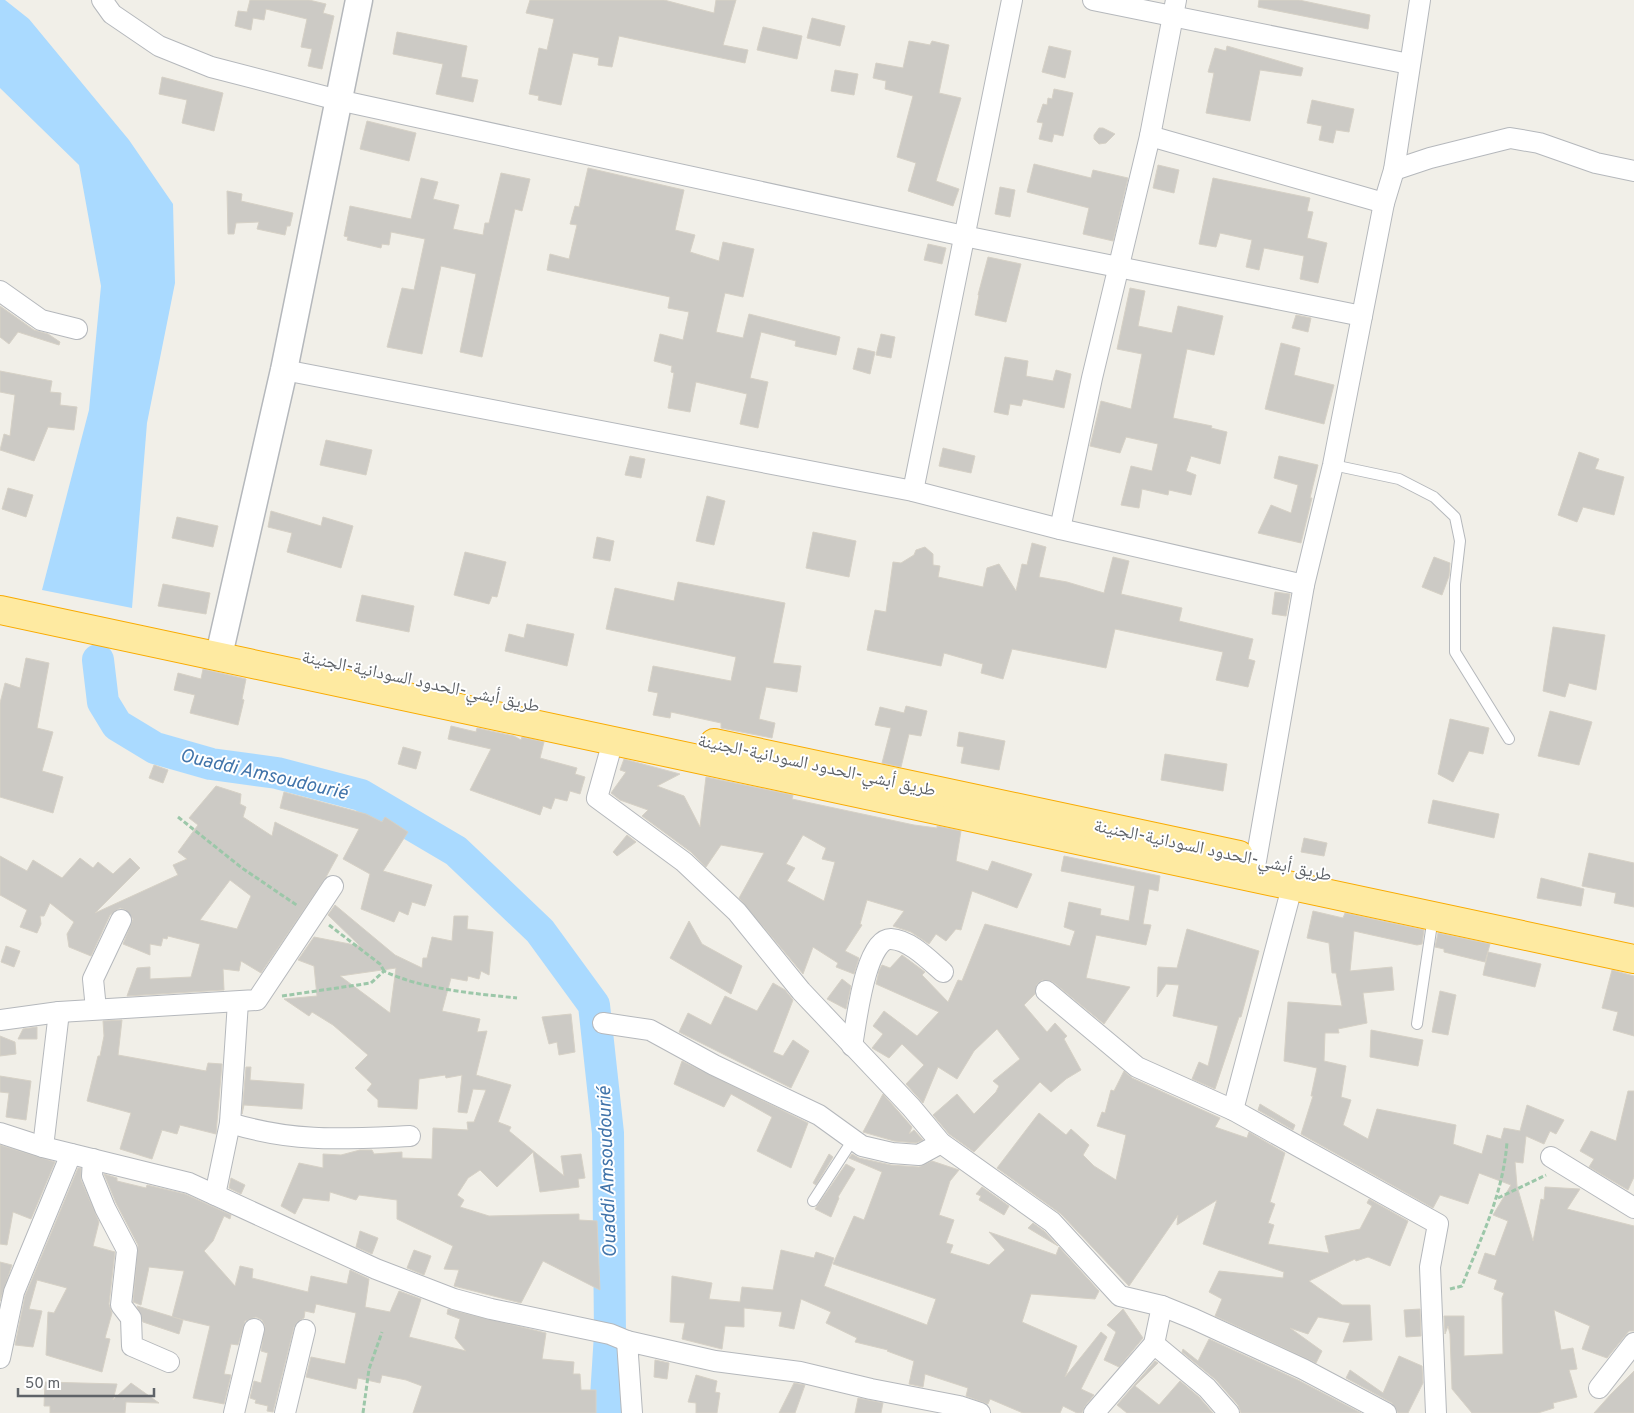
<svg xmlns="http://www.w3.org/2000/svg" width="1634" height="1413" font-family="Overpass,'Noto Naskh Arabic',sans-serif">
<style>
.water{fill:#aadaff}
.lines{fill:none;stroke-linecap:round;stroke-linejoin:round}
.river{stroke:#aadaff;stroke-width:32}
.building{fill:#cccac5;stroke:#d6d1c6;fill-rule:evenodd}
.service-casing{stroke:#b5b8bc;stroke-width:12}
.minor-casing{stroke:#b5b8bc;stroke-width:22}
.tertiary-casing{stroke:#b5b8bc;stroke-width:29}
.trunk-casing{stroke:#f9ab00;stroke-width:30}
.path{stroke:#9cc7a9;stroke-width:3;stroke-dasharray:5 2.5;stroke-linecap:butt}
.service{stroke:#fff;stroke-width:10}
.minor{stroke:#fff;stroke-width:20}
.tertiary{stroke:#fff;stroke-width:26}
.trunk{stroke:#feeaa1;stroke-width:28}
.labels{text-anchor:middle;stroke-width:4;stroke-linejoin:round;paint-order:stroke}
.street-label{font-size:18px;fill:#5f6368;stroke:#fff}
.water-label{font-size:19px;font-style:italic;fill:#4174aa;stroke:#fff}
</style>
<rect width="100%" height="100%" fill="#f1efe8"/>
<polygon class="water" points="0,0 5,0 29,19 129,140 173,204 175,283 147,423 132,608 42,590 89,410 101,286 79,165 0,88"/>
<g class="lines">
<polyline class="river" points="98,660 103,702 117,725 155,748 211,764 277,773 361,795 456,851 540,931 594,1005 608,1133 610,1334 605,1413"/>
</g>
<g class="building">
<polygon points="250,0 309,0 326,4 323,13 334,16 322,69 308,66 312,49 301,47 307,19 266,9 264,20 253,18 251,30 235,26 238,11 247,12"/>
<polygon points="530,0 664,0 714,13 716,0 736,0 723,45 748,50 745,63 619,36 612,67 598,65 599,58 573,53 561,105 538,100 539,96 529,94 539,48 547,50 554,19 526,13"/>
<polygon points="1259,0 1299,0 1370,15 1368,29 1258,7"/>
<polygon points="812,18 845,26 840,46 807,38"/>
<polygon points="763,27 802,36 797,59 757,50"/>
<polygon points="397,32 467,46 461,77 478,80 473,102 436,94 443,64 393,54"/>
<polygon points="909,41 930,45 932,41 949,45 939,93 961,98 936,181 959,189 953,206 908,191 916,163 897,157 913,96 885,89 886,81 873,78 876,63 903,68"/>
<polygon points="1049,46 1071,51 1065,78 1042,72"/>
<polygon points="1227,46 1303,68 1301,76 1260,70 1250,121 1206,113 1214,73 1208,72 1215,48 1226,51"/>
<polygon points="835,70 858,74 854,95 831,91"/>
<polygon points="162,77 223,93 214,131 182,123 187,100 159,94"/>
<polygon points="1054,89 1073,93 1063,136 1054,134 1052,142 1039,139 1043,123 1037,122 1043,104 1047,105 1048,98 1052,99"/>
<polygon points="1312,100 1354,109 1349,132 1336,130 1333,143 1319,140 1322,126 1307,123"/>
<polygon points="367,121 416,133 409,161 360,149"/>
<polygon points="1099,128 1103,128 1115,134 1106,143 1099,144 1094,139 1094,135"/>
<polygon points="1034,164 1091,178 1093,170 1128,178 1113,241 1083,234 1089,208 1027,192"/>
<polygon points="1158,165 1179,170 1174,193 1153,188"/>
<polygon points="588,168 684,190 675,230 695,235 690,252 719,261 723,242 754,249 743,297 725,293 716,332 743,338 749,314 840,337 836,355 795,346 796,341 761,332 750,378 768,382 758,428 740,424 747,394 696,382 690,412 668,408 674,373 671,372 672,366 654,361 660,334 683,340 689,312 668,308 670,297 547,270 550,254 569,259 577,225 570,224 575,206 579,207"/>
<polygon points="501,173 530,179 522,211 515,209 482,357 460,352 476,274 441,266 422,354 387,347 402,288 414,290 425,239 391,232 389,245 382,244 381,248 347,240 348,237 344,236 350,206 411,219 421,178 438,182 433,199 459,205 453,229 483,235 485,223 489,223"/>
<polygon points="1213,178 1310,198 1307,211 1313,212 1307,238 1327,243 1318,283 1300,279 1304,256 1264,248 1259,270 1246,267 1252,240 1220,233 1216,247 1199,244"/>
<polygon points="1000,187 1015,190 1010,217 995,214"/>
<polygon points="227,191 242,194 241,201 293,213 290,226 287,226 285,235 257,229 259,222 236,223 234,234 228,234"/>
<polygon points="928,244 946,248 942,264 924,260"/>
<polygon points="988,257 1021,264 1006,322 975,315 979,295 978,295"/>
<polygon points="1130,288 1145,291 1138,326 1172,333 1178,306 1223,316 1214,355 1187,349 1173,418 1212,426 1211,428 1227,432 1220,464 1191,456 1186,471 1196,475 1191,495 1169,490 1168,495 1142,489 1139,508 1121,505 1131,466 1152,471 1158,444 1126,437 1120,453 1090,446 1101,401 1131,409 1142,354 1117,349"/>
<polygon points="0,306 34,330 48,334 60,342 59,345 18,332 9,344 0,337"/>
<polygon points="1296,315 1311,318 1308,332 1292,328"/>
<polygon points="881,334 895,337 891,358 876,355"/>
<polygon points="1281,343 1300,348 1294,375 1334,385 1324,424 1265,409"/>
<polygon points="858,348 875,352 870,374 853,369"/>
<polygon points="1005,357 1028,361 1026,376 1053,381 1056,370 1071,374 1064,408 1023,399 1021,406 1010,404 1008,415 994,412"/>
<polygon points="0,371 52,381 50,392 61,393 60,405 77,407 74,430 48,427 34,461 0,450 4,434 10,436 15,395 0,392"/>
<polygon points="326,440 372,450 366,475 320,465"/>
<polygon points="943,448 975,456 971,473 939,466"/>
<polygon points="1579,452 1599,459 1595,469 1624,477 1614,515 1583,507 1577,522 1558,515"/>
<polygon points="630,456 645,459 641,478 625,475"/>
<polygon points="1279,456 1318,465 1310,498 1312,498 1301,543 1258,533 1271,505 1291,513 1298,485 1274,478"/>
<polygon points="8,488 33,495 26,517 2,509"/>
<polygon points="707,496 725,501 714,545 696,541"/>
<polygon points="271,511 321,526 323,517 353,526 341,568 287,552 292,533 268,527"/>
<polygon points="177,517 218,526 213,547 172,538"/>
<polygon points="813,532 856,541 849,577 806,568"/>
<polygon points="597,537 614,541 610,561 593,558"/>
<polygon points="1032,543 1046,547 1039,577 1067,582 1104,593 1113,557 1129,561 1121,594 1182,608 1179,621 1253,639 1248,659 1255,661 1248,687 1216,680 1223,652 1115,629 1106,668 1012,649 1003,679 981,673 983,664 944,653 941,666 867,650 875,610 886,612 893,562 901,563 914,555 916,550 925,547 933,554 933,565 940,566 938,577 983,587 987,568 999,564 1016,591 1022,564 1027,565"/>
<polygon points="465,552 506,562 497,597 492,596 489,604 454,595"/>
<polygon points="1434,557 1450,563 1449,576 1442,595 1422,587"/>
<polygon points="678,582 785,603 773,663 801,666 797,692 766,687 759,719 775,723 772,738 721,728 721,723 671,712 670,718 653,715 658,693 648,691 653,666 731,681 736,657 606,629 615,588 674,601"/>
<polygon points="163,584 210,593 206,614 158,606"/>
<polygon points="1275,592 1290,594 1286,616 1272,614"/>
<polygon points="362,595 414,606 409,632 356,621"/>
<polygon points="527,624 574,634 567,666 505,651 509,634 524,638"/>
<polygon points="1553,627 1605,635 1596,690 1569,683 1565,697 1543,691"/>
<polygon points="26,658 49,663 37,728 53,732 42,771 63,777 53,813 0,797 0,703 5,683 20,688"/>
<polygon points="203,669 246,679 242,699 244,700 238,725 190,713 195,695 174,690 178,673 201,679"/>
<polygon points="906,706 927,711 921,736 909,734 901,767 882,763 891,728 875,725 880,707 904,713"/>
<polygon points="1550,711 1592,722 1579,765 1538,756"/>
<polygon points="1450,719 1489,728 1483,754 1469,751 1453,782 1438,774"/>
<polygon points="451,726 476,732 477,728 514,736 521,740 522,737 544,742 540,758 577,768 575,774 585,777 580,794 570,791 567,801 555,798 551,809 543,806 540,815 470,790 491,749 448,739"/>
<polygon points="959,732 1005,741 999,770 961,763 964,747 957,746"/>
<polygon points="403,747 421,752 416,769 398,764"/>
<polygon points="1165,754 1227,764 1223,791 1161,780"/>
<path d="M624,759L680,774L657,786L684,796L700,827L706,777L793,795L792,799L914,825L937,828V826L961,831L956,861L988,871L992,861L1032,874L1017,908L972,891L961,930L956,929L946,941L936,934L929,944L911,932L893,926L904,911L867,900L860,924L862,925L845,951L859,958L854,974L836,967L838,963L813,947L803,974L739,898L764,853L721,845L706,867L691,852L642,816L648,810L620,800L611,793L626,772L620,770ZM803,835L826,848L822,859L835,862L824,901L787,881L795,868L786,864Z"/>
<polygon points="154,765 168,770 163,783 149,778"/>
<path d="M216,786L241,794L240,804L246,807L243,817L272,836L275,822L338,855L326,877L261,973L241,961L239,971L223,969L224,990L127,996L137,968L150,967V979L191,977L200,944L168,936L167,939L163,938L161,946L150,944V955L123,944L133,919L126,910L120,908L110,915L91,956L69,947L67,934L74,922L50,903L44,916H40L41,924L37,933L20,927L27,910L0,895V856L27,871L33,860L62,878L80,858L93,868L98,862L113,874L130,858L140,868L95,913L178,875L173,865L187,859L178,852L198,825L189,818ZM230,880L251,896L237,929L200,920Z"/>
<polygon points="284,792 366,814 382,822 385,817 408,832 383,871 432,885 425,906 412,902 408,915 399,911 394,922 361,909 370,874 343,859 359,829 280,808"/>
<polygon points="1433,800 1499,814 1494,838 1428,823"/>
<polygon points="627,835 636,842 617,856 613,852"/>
<polygon points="1304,838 1327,843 1324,856 1301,852"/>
<polygon points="1589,853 1634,863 1634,907 1614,903 1616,893 1582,886"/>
<polygon points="1064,856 1160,876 1158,891 1149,889 1143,924 1151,925 1146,945 1096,935 1086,978 1130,987 1104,1024 1053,982 1042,980 1037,984 1035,994 1024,1005 1047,1032 1055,1023 1067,1036 1064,1039 1081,1070 1066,1079 1051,1092 1040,1082 974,1152 949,1134 933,1115 957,1094 974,1114 996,1092 999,1086 993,1081 1020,1059 997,1029 974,1051 957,1079 938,1067 923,1103 906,1084 924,1065 902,1044 889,1058 872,1048 883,1034 873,1026 884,1011 917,1036 939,1012 876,984 879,971 882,965 890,968 902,955 925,972 922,975 948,1002 958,980 962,981 985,924 1070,946 1075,931 1064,927 1069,902 1101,909 1100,915 1129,921 1135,886 1061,871"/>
<polygon points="1541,878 1584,889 1581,906 1537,898"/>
<path d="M335,905L395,955L422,968L423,958H427L432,937L452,941L454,916H468L467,929L493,932L489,975L481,971L479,979L468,976L467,981L451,978L442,1011L480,1019L477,1032L487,1031L476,1075L511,1085L498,1122L511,1127L509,1131L564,1176L561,1156L581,1154L585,1178L578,1179L579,1187L540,1192L533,1152L497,1187L480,1170L468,1178L457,1195L464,1200L460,1207L489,1216L579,1214V1220L597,1221L600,1290L543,1261L521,1303L454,1286L459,1270L444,1269L453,1246L397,1219V1200L359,1195L356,1200L330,1192L329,1201L303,1198L295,1214L281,1206L299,1163L323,1168V1154L341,1155L360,1150H372L374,1154L402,1152V1158L432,1159L433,1128L468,1130L467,1122H474L486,1090L473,1089L467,1113L458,1112L462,1075L446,1078L445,1075L419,1079L417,1109L378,1107V1100L367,1090L372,1084L355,1068L368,1055L333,1025L312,1012L309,1016L284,999L317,996L314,966L298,960L314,937L360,946L328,915ZM396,968L390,1013L340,976Z"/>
<polygon points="1313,911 1343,918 1345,913 1424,930 1422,944 1417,945 1354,931 1350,971 1392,967 1394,990 1363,993 1367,1023 1338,1029 1339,1033 1325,1033 1324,1061 1346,1066 1341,1097 1351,1100 1343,1125 1368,1139 1377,1109 1456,1125 1453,1144 1482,1154 1487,1135 1501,1139 1504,1128 1520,1131 1527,1105 1564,1120 1556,1134 1550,1131 1544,1144 1526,1136 1523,1163 1515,1162 1517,1186 1533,1241 1541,1199 1544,1200 1545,1187 1580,1189 1567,1209 1634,1226 1634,1331 1629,1331 1607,1358 1582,1349 1590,1326 1554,1310 1561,1350 1573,1348 1577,1369 1569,1370 1577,1397 1553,1403 1554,1408 1538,1413 1472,1413 1452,1389 1450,1334 1448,1326 1445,1334 1444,1316 1464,1316 1464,1356 1503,1354 1502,1298 1504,1293 1494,1289 1497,1280 1478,1273 1485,1253 1495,1256 1508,1221 1493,1215 1511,1185 1479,1173 1468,1204 1440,1195 1433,1208 1301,1134 1313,1096 1311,1096 1317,1068 1284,1061 1288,1002 1342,1006 1336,973 1332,973 1329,943 1307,938"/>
<polygon points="689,921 702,944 742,966 731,994 670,958"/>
<polygon points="1187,929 1259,951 1241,1017 1239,1017 1215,1089 1192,1079 1199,1062 1208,1066 1218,1026 1173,1016 1179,985 1166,984 1157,997 1158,967 1177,968"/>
<polygon points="1438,933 1490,944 1485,962 1444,952 1444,949 1435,947"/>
<polygon points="6,946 20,951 14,967 1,962"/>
<polygon points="1488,952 1541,964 1535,987 1483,975"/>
<polygon points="1612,970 1634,976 1634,1036 1613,1030 1618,1012 1602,1008"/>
<polygon points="842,979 851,986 846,1009 827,999"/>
<polygon points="773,983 785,990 793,1000 773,1052 783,1056 793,1040 809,1051 791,1088 679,1032 688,1013 711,1025 725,996 757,1011"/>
<polygon points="1440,991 1456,995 1448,1035 1432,1032"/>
<polygon points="571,1014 575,1052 559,1055 557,1042 549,1044 542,1017"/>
<polygon points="122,1020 118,1055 206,1071 208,1063 222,1064 216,1134 180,1125 177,1134 162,1130 152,1159 120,1149 131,1113 87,1101 98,1056 100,1056 104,1036 103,1021"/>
<polygon points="37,1027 37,1039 18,1039 23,1029"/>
<polygon points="1371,1030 1423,1040 1418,1066 1370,1057"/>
<polygon points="0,1036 15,1042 16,1054 0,1056"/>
<polygon points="682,1061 808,1123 791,1168 757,1151 772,1117 731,1094 724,1107 674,1084"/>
<polygon points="246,1067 251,1067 250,1080 304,1084 302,1109 244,1105 242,1114"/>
<polygon points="1124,1071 1132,1078 1220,1118 1215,1127 1247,1138 1249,1132 1285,1153 1270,1202 1275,1204 1268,1223 1274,1225 1268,1244 1329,1253 1325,1236 1360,1229 1372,1206 1367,1203 1369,1199 1408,1221 1390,1266 1368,1257 1356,1261 1355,1259 1309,1281 1342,1305 1370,1305 1372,1340 1343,1342 1350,1323 1318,1317 1308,1334 1290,1328 1322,1351 1316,1363 1215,1316 1222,1299 1209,1292 1219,1271 1283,1278 1284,1272 1203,1244 1217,1200 1177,1225 1178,1215 1129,1286 1061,1214 997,1168 1039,1113 1066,1135 1071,1129 1089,1145 1083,1155 1094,1166 1116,1180 1126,1135 1097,1126 1102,1112 1105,1113 1111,1090 1114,1091"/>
<polygon points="0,1076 31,1081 26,1120 6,1117 9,1093 0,1092"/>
<polygon points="1628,1091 1634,1091 1634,1177 1628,1190 1589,1167 1594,1159 1580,1151 1591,1131 1616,1141"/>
<polygon points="883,1094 912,1127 909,1134 914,1130 923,1140 916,1143 894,1141 863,1132"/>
<polygon points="1260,1104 1295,1125 1293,1130 1258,1110"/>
<polygon points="0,1145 55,1162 31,1219 13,1212 7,1245 0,1244"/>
<polygon points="829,1154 833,1157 816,1185 813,1183"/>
<polygon points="852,1154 859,1158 891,1165 919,1167 932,1161 959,1170 950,1181 939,1215 954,1220 946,1243 953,1245 950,1253 989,1265 1005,1250 989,1232 1056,1255 1059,1247 1099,1291 1095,1299 1031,1294 1022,1322 1077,1346 1065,1377 1101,1332 1107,1337 1081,1389 1094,1395 1085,1406 1082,1413 1077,1413 1063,1406 1060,1413 1023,1413 990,1399 988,1404 966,1396 968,1388 925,1374 923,1387 909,1384 914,1361 887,1351 888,1350 855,1342 857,1338 826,1323 831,1312 801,1299 794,1329 779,1326 782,1312 744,1308 744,1327 725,1326 722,1349 682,1339 685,1323 670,1322 672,1276 712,1283 709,1299 740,1302 742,1287 773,1290 781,1250 814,1258 816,1252 834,1258 824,1286 927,1325 936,1299 833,1264 854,1216 864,1220 882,1172 849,1158"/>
<polygon points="846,1164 855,1169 838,1197 839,1198 831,1217 815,1209"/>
<polygon points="78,1168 81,1168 81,1180 99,1222 93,1246 115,1252 109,1304 112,1313 105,1338 110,1339 102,1372 46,1355 48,1312 54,1313 67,1288 37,1280 29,1309 42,1311 33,1347 15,1345 25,1296"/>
<polygon points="104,1174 117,1178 117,1181 146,1188 147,1185 185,1194 231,1215 230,1219 224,1216 213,1241 204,1251 235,1286 240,1266 253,1269 252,1278 308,1292 311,1276 347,1284 350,1270 369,1279 365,1307 390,1312 399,1291 421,1299 409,1337 466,1351 455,1338 460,1319 447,1314 448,1309 546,1333 542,1359 574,1362 573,1374 580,1374 581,1390 596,1390 596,1413 413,1413 422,1386 406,1380 382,1375 380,1383 358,1378 356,1389 306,1377 311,1357 345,1364 356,1313 316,1304 314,1313 305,1311 304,1318 297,1322 294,1327 273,1412 267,1411 268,1406 255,1403 256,1400 250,1398 254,1381 261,1383 268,1353 261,1351 265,1326 262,1320 256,1317 245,1321 238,1345 231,1344 224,1374 231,1375 224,1404 193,1398 210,1326 172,1317 184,1271 149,1267 141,1305 133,1302 138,1245 116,1203"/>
<polygon points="231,1178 245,1185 241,1194 229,1188"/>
<polygon points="982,1187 1009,1206 1004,1215 979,1200 981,1196 976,1194"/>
<polygon points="1033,1223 1044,1231 1058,1246 1028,1228"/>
<polygon points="360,1231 378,1238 372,1254 356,1247"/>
<polygon points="414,1250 431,1256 424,1275 407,1268"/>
<polygon points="0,1262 12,1265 0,1301"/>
<polygon points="137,1306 183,1320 179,1334 143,1322"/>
<polygon points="1123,1309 1143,1338 1119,1367 1104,1360 1116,1332 1107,1325"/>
<polygon points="1420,1309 1421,1336 1406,1337 1404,1310"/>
<polygon points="1209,1339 1298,1380 1361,1413 1241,1413 1238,1405 1216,1380 1182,1352 1183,1349 1198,1361"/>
<polygon points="1399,1356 1422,1366 1423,1383 1408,1413 1398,1413 1392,1403 1346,1378 1350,1370 1383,1393"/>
<polygon points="655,1360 669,1363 667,1379 654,1377"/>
<polygon points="1155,1361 1158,1363 1135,1386 1159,1405 1180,1381 1199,1397 1213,1413 1127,1413 1117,1405"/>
<polygon points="1634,1371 1634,1413 1594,1413 1611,1394"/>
<polygon points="696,1375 717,1381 715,1392 720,1393 717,1413 696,1413 696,1403 688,1402"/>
<polygon points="45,1382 117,1384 113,1400 131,1383 159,1403 126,1402 125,1413 50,1413 50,1406 44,1406"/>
<polygon points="794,1383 805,1385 795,1413 779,1413"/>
<polygon points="858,1398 883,1403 881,1413 855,1413"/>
</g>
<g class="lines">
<g class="service-casing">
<g id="service">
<polyline points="1333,465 1399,479 1434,497 1455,517 1460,541 1455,584 1455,652 1509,739"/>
<polyline points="1417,1024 1433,917"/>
<polyline points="813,1201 854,1138"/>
</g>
</g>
<g class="minor-casing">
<g id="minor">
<polyline points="102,0 112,14 159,46 211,67 338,100 964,236 1362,316"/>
<polyline points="1093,0 1409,64"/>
<polyline points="1150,136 1384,203"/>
<polyline points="1394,170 1430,158 1510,138 1539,143 1596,163 1634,171"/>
<polyline points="0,291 41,320 77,329"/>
<polyline points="284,370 913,491 1060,529 1304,585"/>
<polyline points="913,491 1012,0"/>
<polyline points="1060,529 1092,378 1150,136 1176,0"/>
<polyline points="613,741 597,798 684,862 737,912 801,991 911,1107 941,1143 1052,1222 1120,1296 1162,1306 1194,1319 1303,1369 1386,1413"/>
<polyline points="1253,878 1304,585 1333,465 1384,203 1394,170 1420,0"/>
<polyline points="1046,991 1137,1067 1233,1110 1438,1224 1430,1267 1436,1413"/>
<polyline points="96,1009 93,979 121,920"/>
<polyline points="0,1020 59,1012 257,1000 333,886"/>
<polyline points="603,1023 650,1030 714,1065 819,1115 862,1146 892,1153 919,1155 941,1143"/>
<path d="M852,1046C856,1025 865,938 891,939C910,940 929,960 943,972"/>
<polyline points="1233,1110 1292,887"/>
<path d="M230,1123C296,1143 343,1139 410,1136"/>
<polyline points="0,1133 43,1147 189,1183 376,1269 454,1299 491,1309 610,1334 627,1341"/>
<polyline points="43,1147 59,1012"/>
<polyline points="1551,1157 1634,1208"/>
<polyline points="93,1159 92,1176 105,1208 127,1250 121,1305 131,1318 132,1346 169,1362"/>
<polyline points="215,1195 230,1123 238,1002"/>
<polyline points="1154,1344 1207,1388 1229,1413"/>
<polyline points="0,1358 14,1292 71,1154"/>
<polyline points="1599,1388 1634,1343"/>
<polyline points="234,1413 254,1329"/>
<polyline points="285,1413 305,1330"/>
<polyline points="632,1413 627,1341 715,1361 800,1372 871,1389 959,1406 980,1413"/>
<polyline points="1094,1413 1154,1344 1162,1306"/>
</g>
</g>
<g class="tertiary-casing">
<polyline id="tertiary" points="219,655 284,370 359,0"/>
</g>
<g class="trunk-casing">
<g id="trunk">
<polyline points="0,610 1634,959"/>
<polyline points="714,743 1239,855"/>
</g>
</g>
<g class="path">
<polyline points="178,817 242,868 298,906"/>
<polyline points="329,925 380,964 384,971"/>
<path d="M282,996L371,983L384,971C420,989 477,994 517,998"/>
<polyline points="1498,1198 1546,1175"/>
<path d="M1450,1289L1462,1286C1481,1237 1503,1195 1507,1142"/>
<polyline points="363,1413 369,1369 382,1332"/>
</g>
<use href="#service" class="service"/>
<use href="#minor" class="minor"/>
<use href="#tertiary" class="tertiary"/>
<use href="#trunk" class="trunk"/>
</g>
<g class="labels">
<g class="street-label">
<text transform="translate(421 681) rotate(12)" y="6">طريق أبشي-الحدود السودانية-الجنينة</text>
<text transform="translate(817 765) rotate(12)" y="6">طريق أبشي-الحدود السودانية-الجنينة</text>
<text transform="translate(1213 850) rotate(12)" y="6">طريق أبشي-الحدود السودانية-الجنينة</text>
</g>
<g class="water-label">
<text transform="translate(264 773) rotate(13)" y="7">Ouaddi Amsoudourié</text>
<text transform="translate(606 1172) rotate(-92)" y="7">Ouaddi Amsoudourié</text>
</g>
</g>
<path d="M18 1388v8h136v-8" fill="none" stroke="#5f6368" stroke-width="2.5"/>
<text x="25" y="1388" font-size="15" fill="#5f6368" stroke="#ffffff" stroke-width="4" paint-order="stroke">50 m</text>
</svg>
